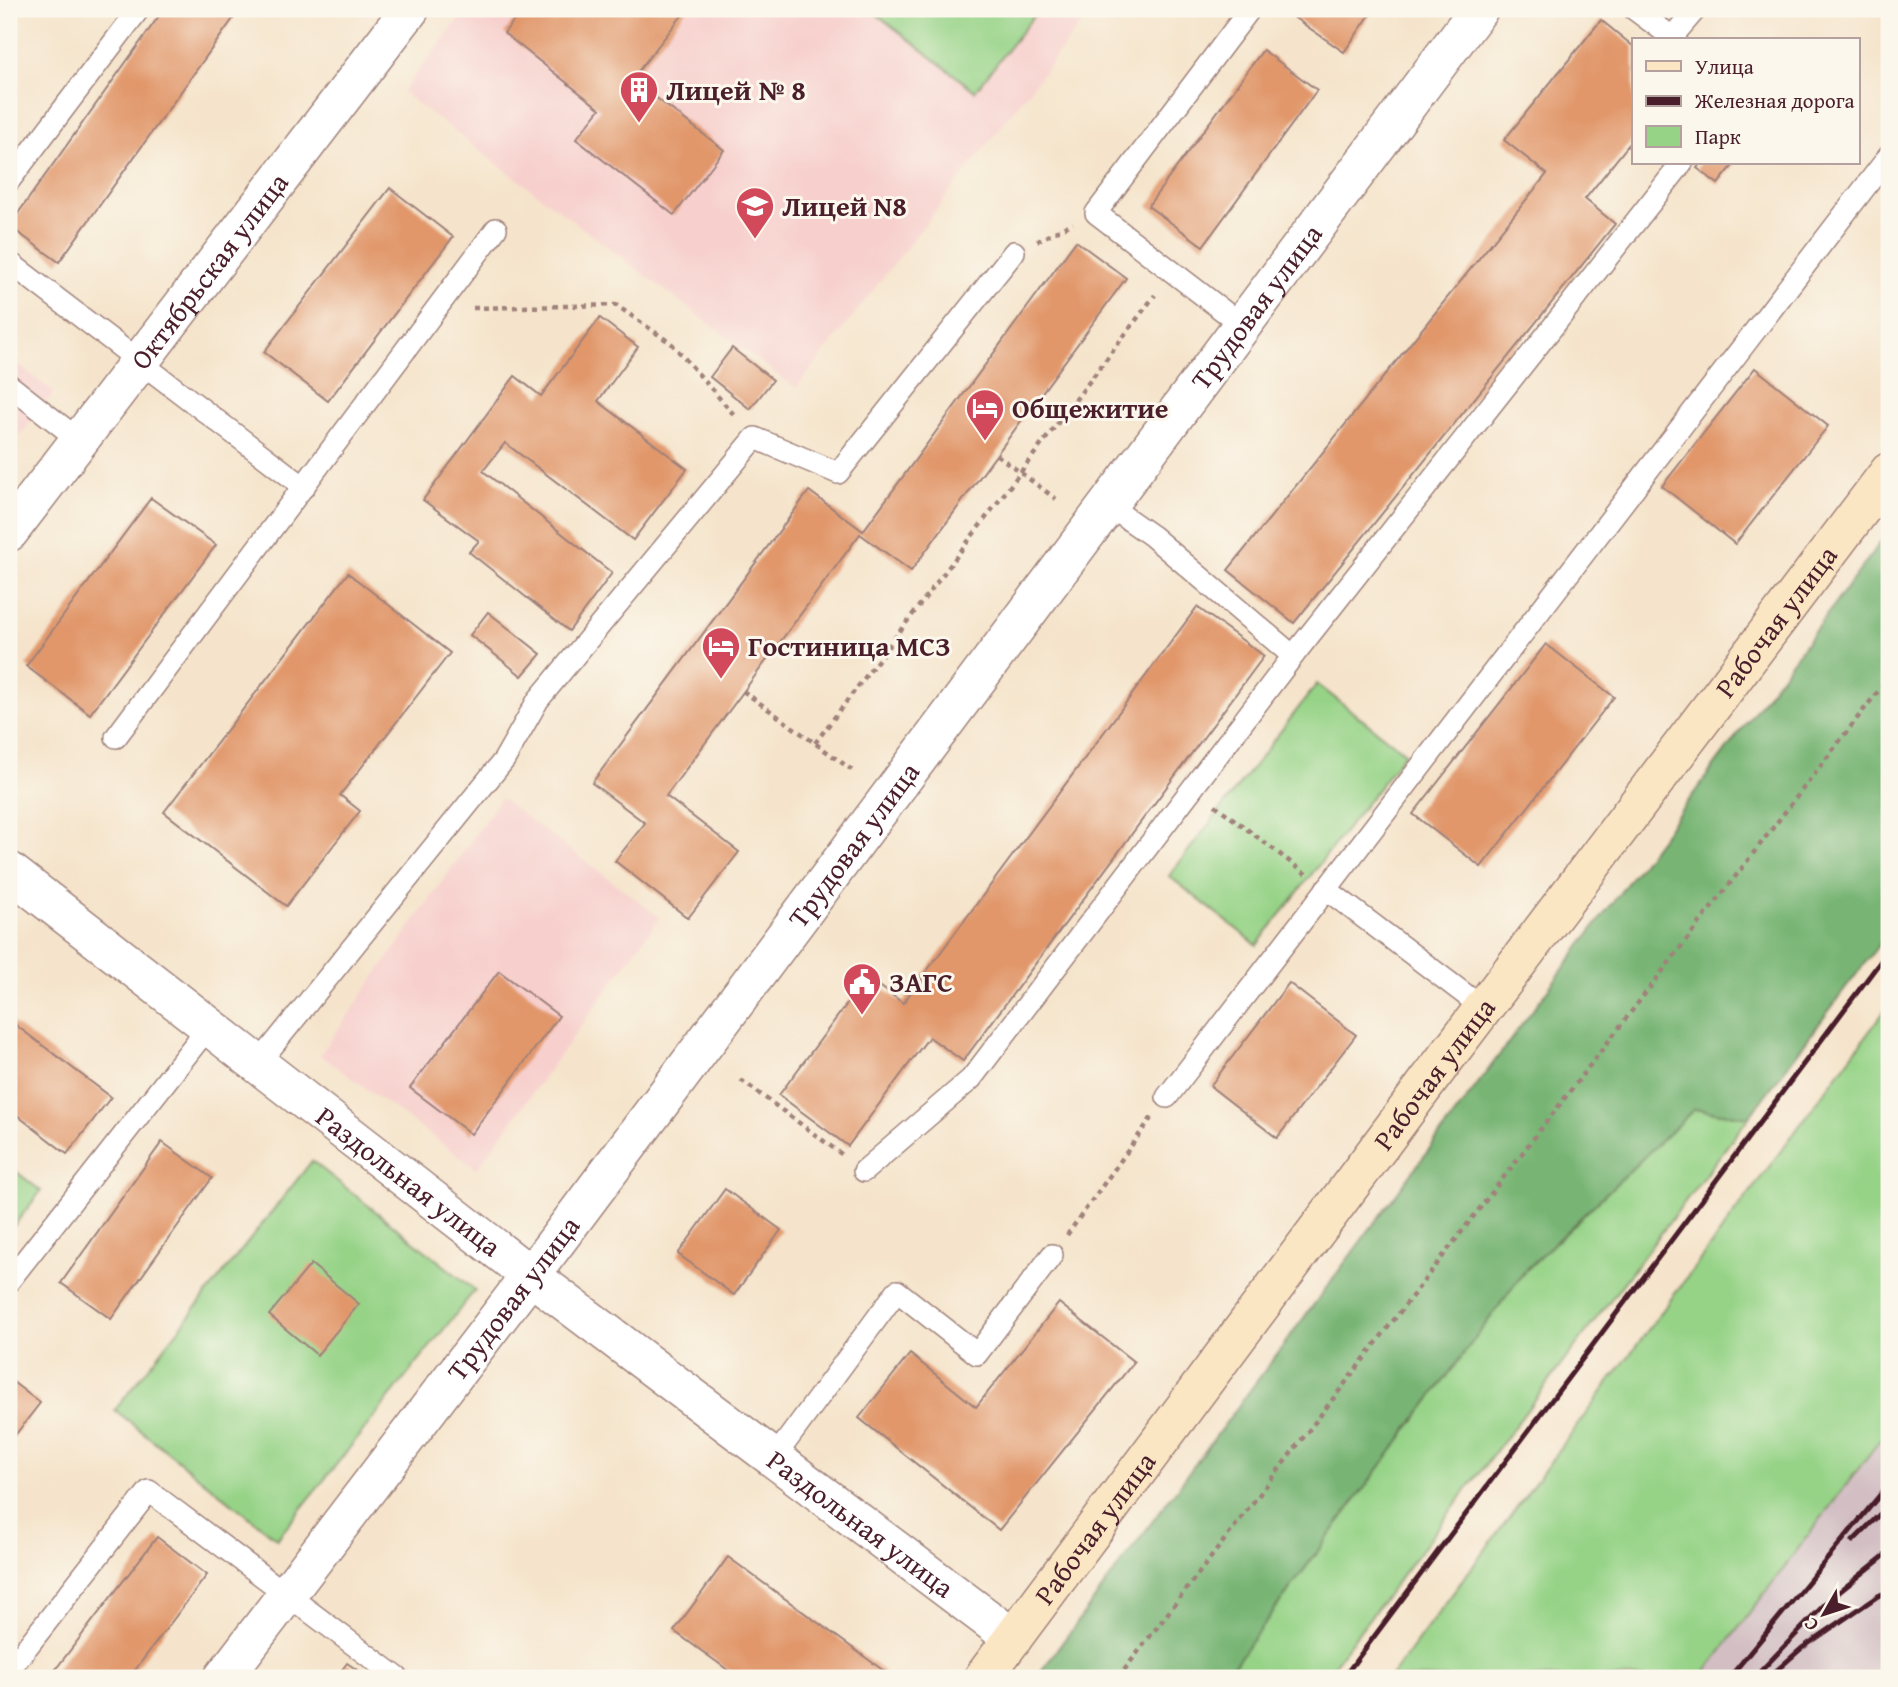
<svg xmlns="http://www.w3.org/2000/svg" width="1898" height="1687" font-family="'Gentium Book Plus',serif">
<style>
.built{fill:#f7d0cd}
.industrial{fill:#d2bec3}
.green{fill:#96d387;stroke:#707959;stroke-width:2}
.forest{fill:#78b574;stroke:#616a50;stroke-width:2}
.building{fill:#e1976a}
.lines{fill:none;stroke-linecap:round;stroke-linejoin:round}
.lane-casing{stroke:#a0827b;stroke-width:24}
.street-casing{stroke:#a0827b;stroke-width:41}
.secondary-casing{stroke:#a0827b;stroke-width:41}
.path{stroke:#a0827b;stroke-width:4.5;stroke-dasharray:5 5;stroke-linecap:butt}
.lane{stroke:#fff;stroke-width:21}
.street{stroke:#fff;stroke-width:38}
.secondary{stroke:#fbe6c4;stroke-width:38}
.rail{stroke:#4a1f2b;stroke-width:5}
.labels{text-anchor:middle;stroke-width:6;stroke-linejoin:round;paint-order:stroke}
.poi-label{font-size:28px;font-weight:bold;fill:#4a1f2b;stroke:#fbf7ec;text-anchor:start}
.street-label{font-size:28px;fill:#4a1f2b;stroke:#fbf7ec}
</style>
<rect width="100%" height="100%" fill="#fbf7ec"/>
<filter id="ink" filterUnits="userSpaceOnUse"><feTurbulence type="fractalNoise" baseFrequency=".0143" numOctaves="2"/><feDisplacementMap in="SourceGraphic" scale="14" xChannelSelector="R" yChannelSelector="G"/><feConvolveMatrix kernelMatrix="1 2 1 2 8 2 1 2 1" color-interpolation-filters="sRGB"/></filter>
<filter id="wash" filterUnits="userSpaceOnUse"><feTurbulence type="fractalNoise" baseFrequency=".00686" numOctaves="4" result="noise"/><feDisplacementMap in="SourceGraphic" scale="28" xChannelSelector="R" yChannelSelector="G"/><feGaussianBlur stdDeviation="1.57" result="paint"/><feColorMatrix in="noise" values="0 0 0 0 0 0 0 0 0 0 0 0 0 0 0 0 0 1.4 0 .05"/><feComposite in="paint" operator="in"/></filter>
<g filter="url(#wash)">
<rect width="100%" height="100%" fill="#f5e4cb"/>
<g class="built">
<polygon points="467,9 1093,9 796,389 402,92"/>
<polygon points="9,358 54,392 9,450"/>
<polygon points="501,798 660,917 477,1169 320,1055"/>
</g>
<polygon class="industrial" points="1889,1429 1889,1678 1701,1678"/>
<g class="green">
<polygon points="870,9 1039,9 975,91"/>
<polygon points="1317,684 1405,753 1257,945 1169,876"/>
<polygon points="1889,1005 1889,1428 1701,1678 1390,1678"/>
<polygon points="1694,1109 1749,1117 1324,1678 1224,1678 1524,1272"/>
<polygon points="312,1161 475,1290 277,1539 115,1410"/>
<polygon points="9,1166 41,1191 9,1232"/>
</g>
<polygon class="forest" points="1889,531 1889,931 1749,1117 1694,1109 1524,1272 1224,1678 1036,1678"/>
<g id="blocks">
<g class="building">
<polygon points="164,9 240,9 59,262 9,226"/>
<polygon points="523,9 687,9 632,79 724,150 674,215 576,139 600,109 504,33"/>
<polygon points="1297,9 1374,9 1344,52 1292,16"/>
<polygon points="1601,20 1634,47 1634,138 1585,199 1615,224 1294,623 1228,570 1547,174 1504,140"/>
<polygon points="1263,50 1317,90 1203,246 1148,206"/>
<polygon points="1701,163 1735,163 1718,184 1697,168"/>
<polygon points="390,188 453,237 328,401 264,352"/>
<polygon points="1076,241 1126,278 911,571 860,534 666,796 739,852 688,918 615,861 645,823 592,783 809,491 863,531"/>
<polygon points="600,318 638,347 598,401 687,469 633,540 505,443 483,471 612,573 569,631 469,552 479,541 423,500 515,376 541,396"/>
<polygon points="732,348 773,380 750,409 710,377"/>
<polygon points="1755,368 1828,426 1735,544 1662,486"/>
<polygon points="151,498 216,545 90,714 26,666"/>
<polygon points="348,573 450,653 340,795 360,811 286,906 164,812"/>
<polygon points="1197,607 1264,656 963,1061 929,1037 848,1146 779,1095 867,977 903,1003"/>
<polygon points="488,612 541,654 522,676 470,635"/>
<polygon points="1546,644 1614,697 1481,867 1413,814"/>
<polygon points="499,971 559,1016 471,1134 410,1088"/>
<polygon points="1289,983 1356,1035 1277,1138 1210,1086"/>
<polygon points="9,1020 111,1097 67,1154 9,1109"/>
<polygon points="162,1142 212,1178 111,1319 61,1283"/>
<polygon points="725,1189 781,1230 734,1295 678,1254"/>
<polygon points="311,1264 359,1304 317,1355 269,1315"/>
<polygon points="1059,1303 1134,1362 999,1530 859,1418 910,1354 976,1407"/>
<polygon points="9,1379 40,1403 9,1443"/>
<polygon points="157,1537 207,1575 129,1678 49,1678"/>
<polygon points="728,1557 884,1671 879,1678 739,1678 674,1631"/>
<polygon points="347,1663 369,1678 336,1678"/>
</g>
</g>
</g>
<g filter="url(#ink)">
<use href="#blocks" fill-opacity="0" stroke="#a0827b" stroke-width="2"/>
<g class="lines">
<g class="lane-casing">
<g id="lane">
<polyline points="1634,9 1676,40"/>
<polyline points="1672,37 1696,9"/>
<polyline points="9,181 139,9"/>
<polyline points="9,262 304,487"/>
<polyline points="1243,326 1096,213 1250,9"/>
<polyline points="9,385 79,440"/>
<polyline points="1109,506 1152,536 1293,656"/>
<polyline points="116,737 496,229"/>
<polyline points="1326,889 1483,1008"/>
<polyline points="258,1064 504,760 538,700 755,438 838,473 1014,252"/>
<polyline points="1167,1097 1889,156"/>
<polyline points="864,1171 971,1079 1293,656 1682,163"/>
<polyline points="9,1281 210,1025"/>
<polyline points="774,1458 897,1291 977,1354 1052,1255"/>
<polyline points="9,1670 149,1491 398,1678"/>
</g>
</g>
<g class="street-casing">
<g id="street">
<path id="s1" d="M9,532L410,9"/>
<path id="s2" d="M9,871L531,1276L1013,1638"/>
<path id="s3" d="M223,1678L556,1242L1479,9"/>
</g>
</g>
<g class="secondary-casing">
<g id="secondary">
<path id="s4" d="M983,1678L1429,1080L1889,472"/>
</g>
</g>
<g class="path">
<polyline points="1037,241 1073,223"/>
<polyline points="473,308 616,305 672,344 737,418"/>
<polyline points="997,455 1056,499"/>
<polyline points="743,691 852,770"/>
<polyline points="815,743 1155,295"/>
<polyline points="1215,805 1306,874"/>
<polyline points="741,1080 844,1156"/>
<polyline points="1067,1235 1152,1117"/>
<polyline points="1118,1678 1889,677"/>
</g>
<use href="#lane" class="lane"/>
<use href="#street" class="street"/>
<use href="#secondary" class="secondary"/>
<g class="rail">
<polyline points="1853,1541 1889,1505"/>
<polyline points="1343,1678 1889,950"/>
<polyline points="1729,1678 1889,1484"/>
<polyline points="1754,1678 1828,1601 1889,1552"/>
<polyline points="1768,1678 1802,1648 1878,1596 1889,1591"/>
<polyline points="1879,1678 1889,1668"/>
</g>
</g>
</g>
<defs>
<g id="building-pin" transform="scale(2.0125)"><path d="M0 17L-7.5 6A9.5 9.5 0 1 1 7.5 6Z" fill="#d1495b" stroke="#fbf7ec"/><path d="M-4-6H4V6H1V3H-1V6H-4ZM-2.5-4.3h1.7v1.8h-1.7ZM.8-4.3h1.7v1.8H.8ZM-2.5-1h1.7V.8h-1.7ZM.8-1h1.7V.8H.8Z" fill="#fff"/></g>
<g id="school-pin" transform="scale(2.0125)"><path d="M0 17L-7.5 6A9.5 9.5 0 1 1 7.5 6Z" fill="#d1495b" stroke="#fbf7ec"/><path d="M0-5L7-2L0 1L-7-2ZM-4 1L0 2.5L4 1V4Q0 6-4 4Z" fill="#fff"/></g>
<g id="hotel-pin" transform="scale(2.0125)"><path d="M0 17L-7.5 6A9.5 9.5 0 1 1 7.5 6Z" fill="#d1495b" stroke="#fbf7ec"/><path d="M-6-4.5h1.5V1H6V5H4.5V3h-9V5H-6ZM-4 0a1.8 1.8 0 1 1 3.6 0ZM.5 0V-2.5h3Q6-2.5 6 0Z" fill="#fff"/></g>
<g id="civic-pin" transform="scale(2.0125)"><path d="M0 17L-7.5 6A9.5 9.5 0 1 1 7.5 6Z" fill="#d1495b" stroke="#fbf7ec"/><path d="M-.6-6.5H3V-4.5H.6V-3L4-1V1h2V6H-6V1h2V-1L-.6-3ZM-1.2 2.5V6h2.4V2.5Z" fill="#fff"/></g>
</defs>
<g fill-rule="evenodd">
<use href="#building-pin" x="639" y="90"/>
<use href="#school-pin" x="755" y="206"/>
<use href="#hotel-pin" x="985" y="408"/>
<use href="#hotel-pin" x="721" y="646"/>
<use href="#civic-pin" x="862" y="982"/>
</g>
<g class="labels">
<g class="poi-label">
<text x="666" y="100">Лицей № 8</text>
<text x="782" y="216">Лицей N8</text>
<text x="1012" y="418">Общежитие</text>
<text x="748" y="656">Гостиница МСЗ</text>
<text x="889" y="992">ЗАГС</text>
</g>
<g class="street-label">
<text dy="10" stroke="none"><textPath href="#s1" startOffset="329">Октябрьская улица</textPath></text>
<text dy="10" stroke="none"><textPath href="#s3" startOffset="1717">Трудовая улица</textPath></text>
<text dy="10" stroke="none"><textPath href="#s4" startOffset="1321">Рабочая улица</textPath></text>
<text dy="10" stroke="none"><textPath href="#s3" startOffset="1045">Трудовая улица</textPath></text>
<text dy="10" stroke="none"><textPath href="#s4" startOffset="754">Рабочая улица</textPath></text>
<text dy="10" stroke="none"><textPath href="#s2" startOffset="506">Раздольная улица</textPath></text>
<text dy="10" stroke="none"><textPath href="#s3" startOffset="478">Трудовая улица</textPath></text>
<text dy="10" stroke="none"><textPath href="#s2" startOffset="1073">Раздольная улица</textPath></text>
<text dy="10" stroke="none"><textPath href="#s4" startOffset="187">Рабочая улица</textPath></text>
</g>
</g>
<rect width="1898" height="1687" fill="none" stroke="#fbf7ec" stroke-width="35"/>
<rect x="1632" y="38" width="228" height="126" fill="#fbf7ec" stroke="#b4a19f" stroke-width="2"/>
<rect x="1646" y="61" width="35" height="10" fill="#fbe6c4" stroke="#b4a19f" stroke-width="2"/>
<text x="1695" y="74" font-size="21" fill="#4a1f2b">Улица</text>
<rect x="1646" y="96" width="35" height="10" fill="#4a1f2b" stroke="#b4a19f" stroke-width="2"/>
<text x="1695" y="108" font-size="21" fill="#4a1f2b">Железная дорога</text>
<rect x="1646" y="126" width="35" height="21" fill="#96d387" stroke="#b4a19f" stroke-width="2"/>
<text x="1695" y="144" font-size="21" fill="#4a1f2b">Парк</text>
<g transform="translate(1824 1614) rotate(231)" stroke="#fbf7ec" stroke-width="5" paint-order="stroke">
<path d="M0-5L12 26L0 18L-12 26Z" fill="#4a1f2b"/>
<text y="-10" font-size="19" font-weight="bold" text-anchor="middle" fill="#4a1f2b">С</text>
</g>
</svg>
